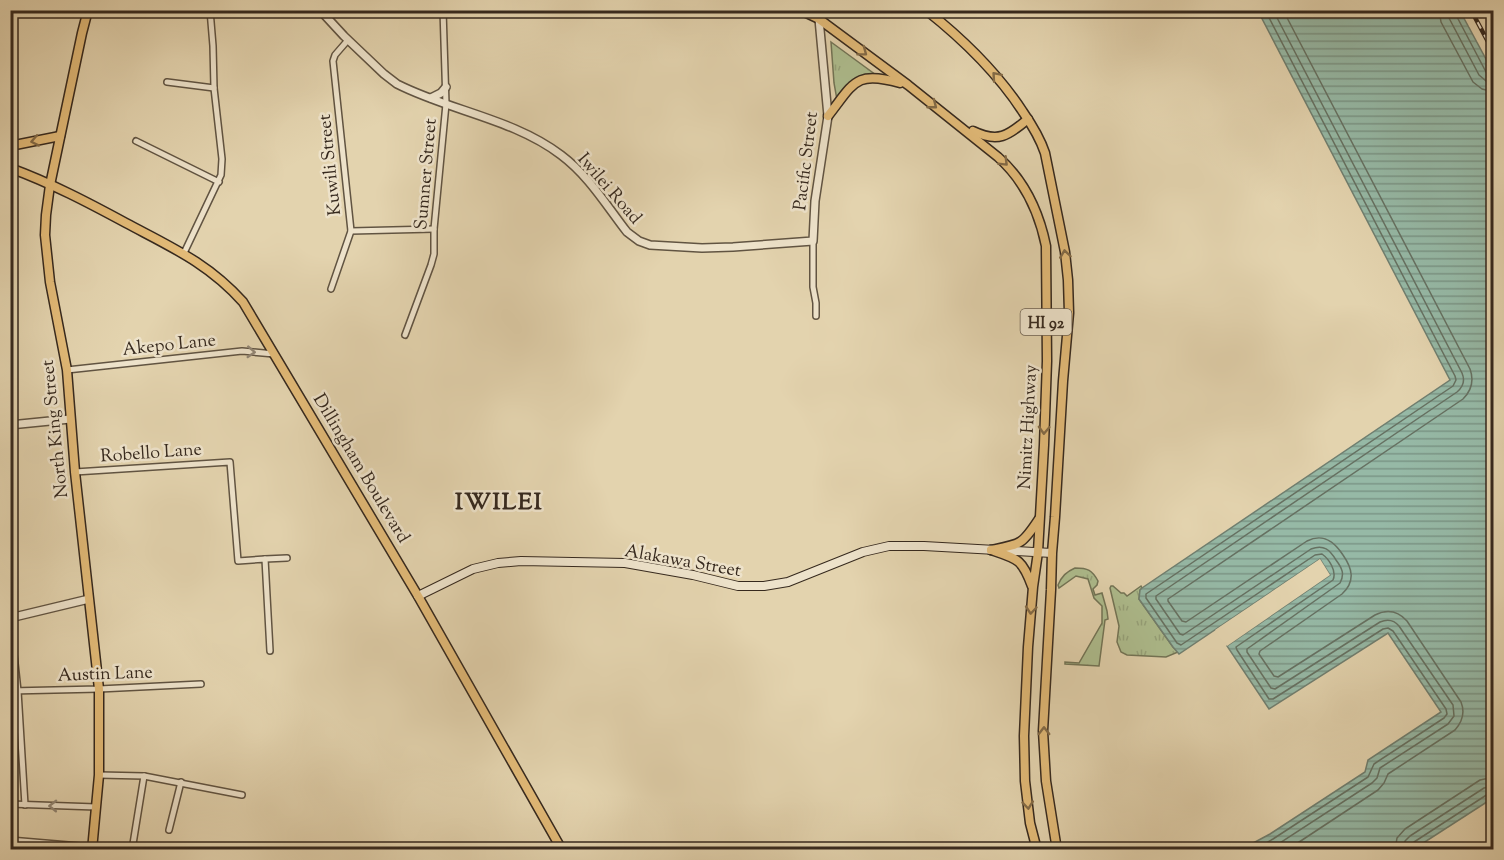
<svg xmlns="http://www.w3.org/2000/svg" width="1504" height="860" font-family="'Sorts Mill Goudy',serif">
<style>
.grass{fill:url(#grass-tufts);stroke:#727456;stroke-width:1.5}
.water{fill:url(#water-rules);stroke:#707f70;stroke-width:1.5}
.pier{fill:#e3d3ae}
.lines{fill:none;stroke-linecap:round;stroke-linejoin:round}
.shore{stroke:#667162;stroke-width:1.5}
.minor-casing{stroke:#615442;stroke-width:8}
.tertiary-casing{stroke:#615442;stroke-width:10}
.secondary-casing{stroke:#36291e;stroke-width:10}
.primary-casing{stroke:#36291e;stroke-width:11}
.minor{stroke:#ede2ca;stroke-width:5}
.tertiary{stroke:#ede2ca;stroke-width:7}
.secondary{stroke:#ede2ca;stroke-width:8}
.primary{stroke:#e2ba77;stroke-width:8}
.rail-casing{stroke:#36291e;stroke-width:4.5}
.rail{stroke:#ede2ca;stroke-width:2;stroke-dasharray:7;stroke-linecap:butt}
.oneway{stroke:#836a46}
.oneway2{stroke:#928674}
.labels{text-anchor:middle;stroke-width:5;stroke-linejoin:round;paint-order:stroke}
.shield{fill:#ede2ca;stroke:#6d6052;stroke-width:1.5}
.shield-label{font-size:16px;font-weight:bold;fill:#36291e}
.street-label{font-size:18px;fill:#36291e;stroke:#ede2ca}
.district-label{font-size:24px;font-weight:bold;letter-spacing:1.5px;fill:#36291e;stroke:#ede2ca}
</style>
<defs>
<pattern id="grass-tufts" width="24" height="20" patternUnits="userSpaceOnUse" patternTransform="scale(1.5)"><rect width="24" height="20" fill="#aebe8f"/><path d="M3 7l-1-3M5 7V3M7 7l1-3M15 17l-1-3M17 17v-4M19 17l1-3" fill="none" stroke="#96a37b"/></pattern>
<pattern id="water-rules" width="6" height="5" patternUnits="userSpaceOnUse" patternTransform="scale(1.5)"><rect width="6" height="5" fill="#96b9a6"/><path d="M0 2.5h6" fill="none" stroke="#7b9687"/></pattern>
</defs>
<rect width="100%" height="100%" fill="#e3d3ae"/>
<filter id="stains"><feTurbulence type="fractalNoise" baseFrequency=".00333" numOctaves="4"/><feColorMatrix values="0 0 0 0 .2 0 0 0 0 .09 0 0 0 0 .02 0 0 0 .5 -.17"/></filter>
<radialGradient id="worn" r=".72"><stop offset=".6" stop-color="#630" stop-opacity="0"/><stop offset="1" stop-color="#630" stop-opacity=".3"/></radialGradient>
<g class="grass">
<polygon points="831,42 876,75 868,76 837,100 834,83"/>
<path d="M1075,568C1088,568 1092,570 1098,581L1097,585L1093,589L1095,595L1102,593L1107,611L1108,619L1105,620L1099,666L1065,664V662L1079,663L1102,623V606L1094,598L1088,579L1076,576L1059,588L1058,585C1062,576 1066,572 1075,568Z"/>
<polygon points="1111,586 1113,586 1121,593 1124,593 1127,596 1141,586 1142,588 1140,590 1139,599 1173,647 1178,652 1166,657 1127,655 1121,652 1117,642 1119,626 1110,588"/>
</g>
<polygon class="water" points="1258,11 1460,11 1494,74 1493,798 1414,849 1242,849 1270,834 1365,772 1368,760 1441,712 1388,633 1269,709 1227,646 1330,575 1320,559 1179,654 1173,647 1139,599 1140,590 1142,588 1450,380"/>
<polygon class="pier" points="1320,559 1330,575 1227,646 1225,643 1326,574 1319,563 1217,632 1215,630"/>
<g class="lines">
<g class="shore">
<path d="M1283,10L1470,369C1474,380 1472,390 1463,399L1168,599V601L1182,621L1186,622L1307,541C1323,533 1334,541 1343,555C1352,568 1356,581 1342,594L1260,651L1259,654L1274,676L1278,677L1375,615C1387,609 1398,611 1407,621L1461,702C1465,712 1463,721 1455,730L1388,774L1384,783L1378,790L1287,850"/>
<polyline points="1439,10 1441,22 1473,82 1482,89 1494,92"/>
<polyline points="1448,10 1449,18 1479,75 1486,81 1494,83"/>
<polyline points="1455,10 1456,15 1486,72 1489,75 1494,75"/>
<path d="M1254,850L1273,839L1368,777L1374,764L1444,718L1447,714L1446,709L1393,631L1388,628L1383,629L1273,699H1269L1237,650L1236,647L1333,580C1337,571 1329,559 1322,554L1315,555L1181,645L1177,643L1146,598V594L1453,386L1456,380L1455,376L1265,10"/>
<path d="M1269,850L1372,783L1377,778L1380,768L1448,724L1454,716L1453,705L1399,626C1394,620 1387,619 1380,622L1275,689L1271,688L1247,652V649L1340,583C1345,574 1342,568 1336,560C1330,550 1324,544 1311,549L1183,635L1180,634L1156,599V596L1457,392C1463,387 1465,380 1462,373L1273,10"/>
<polyline points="1395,850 1397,838 1405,829 1480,780 1494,777"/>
<polyline points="1404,850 1405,841 1410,836 1484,788 1494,786"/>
<polyline points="1411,850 1412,845 1414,842 1488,794 1494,793"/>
</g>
<g class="minor-casing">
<g id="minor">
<polyline points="167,82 214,88"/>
<polyline points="136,141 219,182"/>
<polyline points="351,231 434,229"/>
<polyline points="813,241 813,287 816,303 816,316"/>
<polyline points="184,253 221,175 222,159 214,88 213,46 210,10"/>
<polyline points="331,289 351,231 333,61 335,55 348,40"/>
<polyline points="405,335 431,265 434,254 434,229 446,104 443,10"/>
<polyline points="67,370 242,351 274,354"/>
<polyline points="75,472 230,462 238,561 265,559 270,651"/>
<polyline points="265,559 287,558"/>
<polyline points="10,618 18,691 25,805"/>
<polyline points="10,691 99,689 201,684"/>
<polyline points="99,775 144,776 242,795"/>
<polyline points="10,804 96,807"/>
<polyline points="169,830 181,782"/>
<polyline points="10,840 92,847"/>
<polyline points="132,850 144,776"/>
</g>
</g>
<g class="tertiary-casing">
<g id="tertiary">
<path d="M320,10L344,36L384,74L397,84C450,111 514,119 561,155C589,176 606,205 627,232L639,241L650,245L702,248L733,247L813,241L815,201L828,116L819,19V10"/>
<polyline points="431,98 441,93 446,87"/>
<polyline points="10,425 70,419"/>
<polyline points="10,618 89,599"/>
</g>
</g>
<g class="secondary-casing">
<polyline id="secondary" points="418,596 473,569 498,563 521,561 625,563 693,575 738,586 764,586 788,582 863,552 889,546 924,546 1052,553"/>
</g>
<g class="primary-casing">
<g id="primary">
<polyline points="88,10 82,33 50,185 46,215 45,235 50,282 67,370 75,472 99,689 99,775 92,850"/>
<path d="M800,10L819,19L827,25L908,85L998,157C1024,180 1039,212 1046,246L1047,361L1044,445L1038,552L1033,587L1028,647L1024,736L1025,781L1030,823L1037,850"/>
<path d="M926,10C964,40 997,72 1023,112C1032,125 1040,138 1045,153L1065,252L1068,280L1069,313L1063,381L1055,517L1052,553L1051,590L1043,731L1046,781L1057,850"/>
<path d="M828,116C854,83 855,70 900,83"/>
<path d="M973,131C998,143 1008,136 1028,119"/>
<polyline points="10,146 60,136"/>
<path d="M10,168C51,183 89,203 126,223C171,247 208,263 243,302L418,596L562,850"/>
<path d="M991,550C1021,544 1022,545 1039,519"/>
<path d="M991,550C1018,559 1022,559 1032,586"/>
</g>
</g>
<use href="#minor" class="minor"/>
<use href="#tertiary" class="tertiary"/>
<use href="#secondary" class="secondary"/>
<use href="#primary" class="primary"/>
<g class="rail-casing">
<polyline id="rail" points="1471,10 1494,53"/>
</g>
<use href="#rail" class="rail"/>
</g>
<defs><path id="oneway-chevron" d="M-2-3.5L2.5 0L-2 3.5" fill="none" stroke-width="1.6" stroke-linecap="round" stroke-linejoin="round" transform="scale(1.5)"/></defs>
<g class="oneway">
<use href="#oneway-chevron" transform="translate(863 52) rotate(37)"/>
<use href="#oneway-chevron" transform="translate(996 76) rotate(-131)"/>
<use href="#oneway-chevron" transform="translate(933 105) rotate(38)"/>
<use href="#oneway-chevron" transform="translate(35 141) rotate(169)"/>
<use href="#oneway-chevron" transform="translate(1004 162) rotate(45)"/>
<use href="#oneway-chevron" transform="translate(1065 254) rotate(-98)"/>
<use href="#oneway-chevron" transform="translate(1044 430) rotate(92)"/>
<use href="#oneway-chevron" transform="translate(1031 610) rotate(95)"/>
<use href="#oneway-chevron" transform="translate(1044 731) rotate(-90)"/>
<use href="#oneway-chevron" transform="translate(1028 805) rotate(84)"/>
</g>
<g class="oneway2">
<use href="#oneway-chevron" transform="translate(251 352) rotate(3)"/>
<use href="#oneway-chevron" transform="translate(53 806) rotate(-179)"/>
</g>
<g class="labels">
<rect class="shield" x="1020.5" y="309" width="51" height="26" rx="4.5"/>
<g class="shield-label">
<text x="1046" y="328">HI 92</text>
</g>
<g class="street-label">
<text transform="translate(805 161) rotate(-83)" y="6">Pacific Street</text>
<text transform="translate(329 165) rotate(-96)" y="6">Kuwili Street</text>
<text transform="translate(425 174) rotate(-85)" y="6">Sumner Street</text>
<text transform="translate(610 188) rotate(49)" y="6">Iwilei Road</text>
<text transform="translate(169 344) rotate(-6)" y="6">Akepo Lane</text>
<text transform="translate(1027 427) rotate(-87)" y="6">Nimitz Highway</text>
<text transform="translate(54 429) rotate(-96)" y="6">North King Street</text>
<text transform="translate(151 452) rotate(-4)" y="6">Robello Lane</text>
<text transform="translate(362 468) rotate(59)" y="6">Dillingham Boulevard</text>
<text transform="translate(683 560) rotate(10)" y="6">Alakawa Street</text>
<text transform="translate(105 673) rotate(-2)" y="6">Austin Lane</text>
</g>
<g class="district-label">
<text x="499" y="509">IWILEI</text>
</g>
</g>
<rect width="1504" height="860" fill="none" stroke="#e3d3ae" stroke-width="36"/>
<rect x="12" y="12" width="1480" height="836" fill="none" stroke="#36291e" stroke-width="3"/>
<rect x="18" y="18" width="1468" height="824" fill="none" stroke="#36291e" stroke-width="1.5"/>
<rect width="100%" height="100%" filter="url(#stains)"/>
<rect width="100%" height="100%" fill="url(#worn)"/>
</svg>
